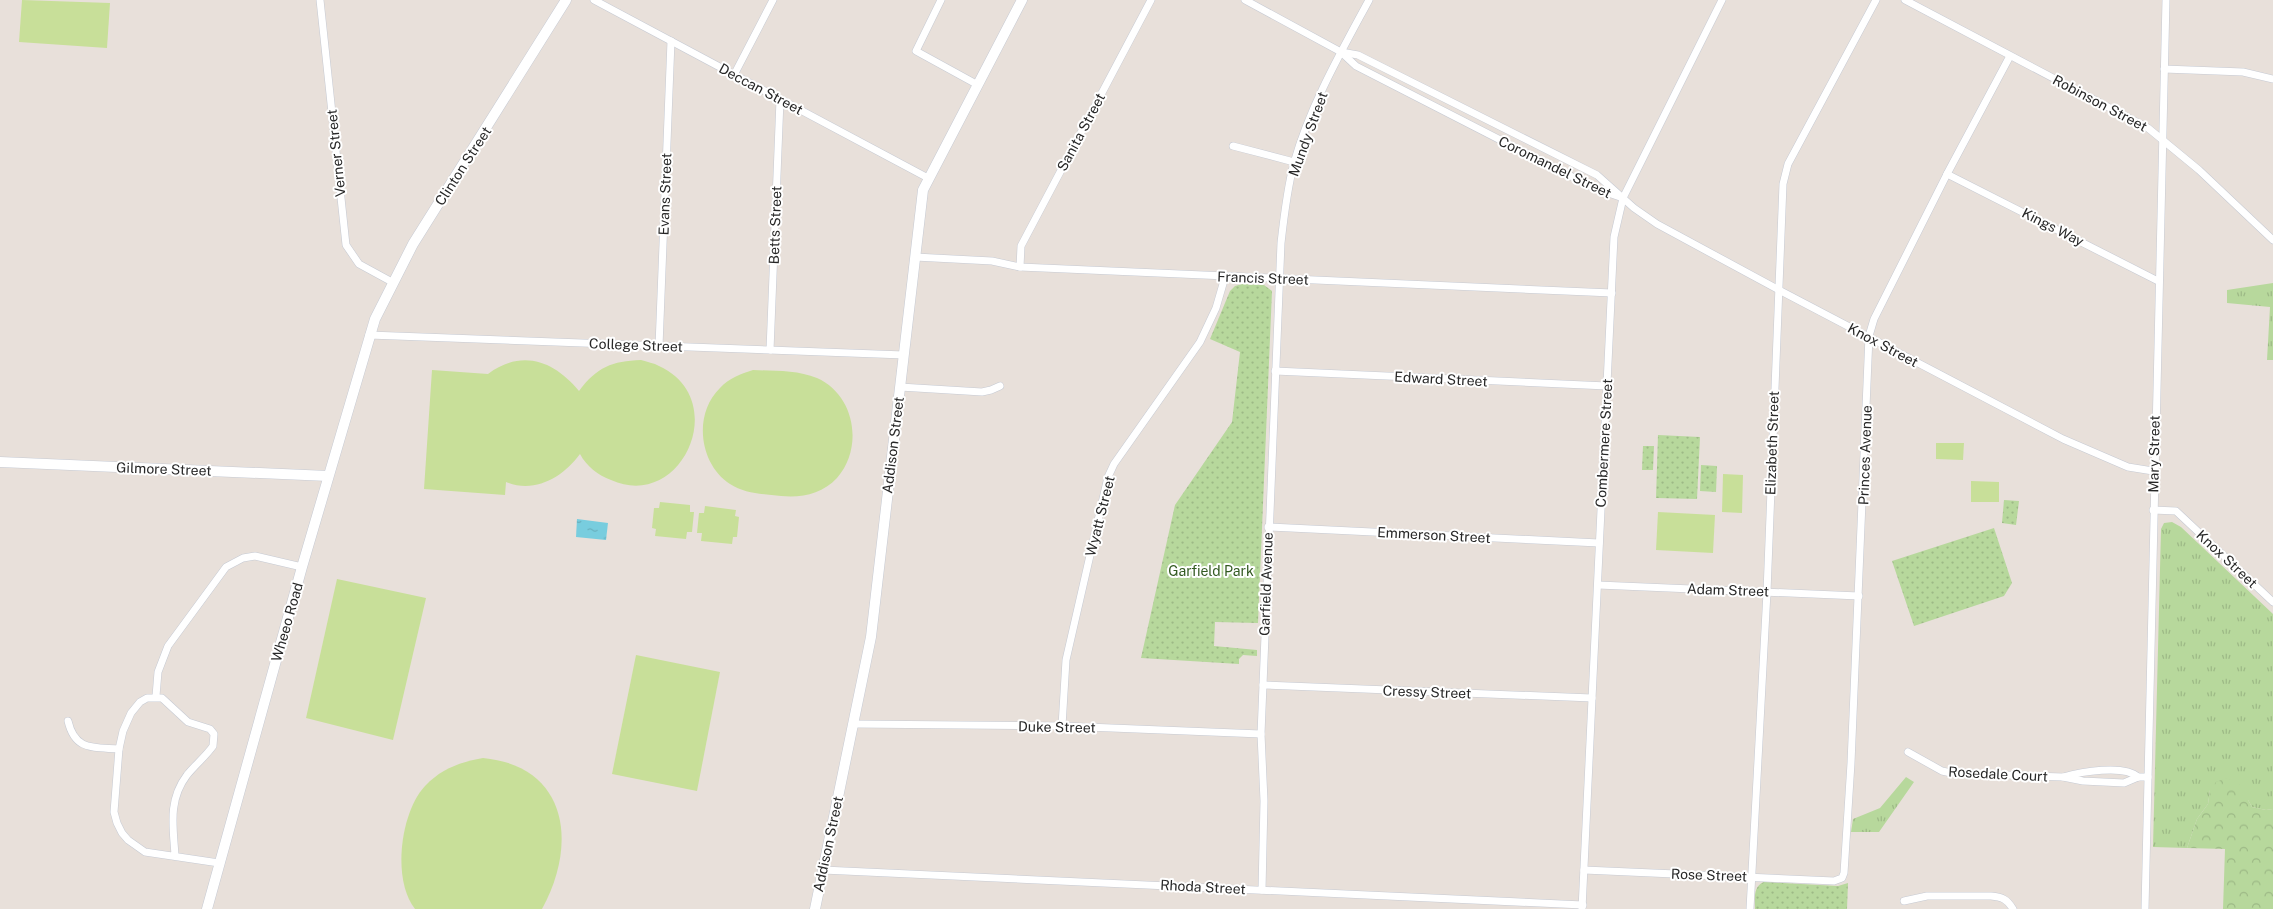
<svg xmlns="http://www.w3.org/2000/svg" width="2273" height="909" font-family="'Public Sans',sans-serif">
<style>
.grass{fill:url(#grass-tufts)}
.forest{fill:url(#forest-crowns)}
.park{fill:url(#park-dots)}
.pitch{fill:#c8df99}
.water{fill:url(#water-ripples)}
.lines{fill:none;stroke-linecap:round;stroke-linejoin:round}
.street-casing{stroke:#c6cad3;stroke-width:8}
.secondary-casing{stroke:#c6cad3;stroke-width:11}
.street{stroke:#fff;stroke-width:7}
.secondary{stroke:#fff;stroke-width:10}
.labels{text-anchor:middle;stroke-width:4;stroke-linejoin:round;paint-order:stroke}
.street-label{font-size:14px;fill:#272727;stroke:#fff}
.park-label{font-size:14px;fill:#335a21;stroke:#fff}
</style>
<defs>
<pattern id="grass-tufts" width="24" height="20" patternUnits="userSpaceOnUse" patternTransform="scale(1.25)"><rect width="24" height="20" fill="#b7d89c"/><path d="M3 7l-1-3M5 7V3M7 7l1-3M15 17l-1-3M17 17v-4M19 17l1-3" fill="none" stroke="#9db986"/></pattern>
<pattern id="forest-crowns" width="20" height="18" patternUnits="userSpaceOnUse" patternTransform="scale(1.25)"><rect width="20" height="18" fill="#b7d89c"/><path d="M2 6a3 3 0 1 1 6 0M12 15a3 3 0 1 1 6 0" fill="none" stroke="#9db986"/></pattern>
<pattern id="park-dots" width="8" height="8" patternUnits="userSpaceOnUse" patternTransform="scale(1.25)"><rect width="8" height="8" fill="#b7d89c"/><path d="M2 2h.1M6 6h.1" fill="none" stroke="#9db986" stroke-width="1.8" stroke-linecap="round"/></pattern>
<pattern id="water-ripples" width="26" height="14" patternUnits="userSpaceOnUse" patternTransform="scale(1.25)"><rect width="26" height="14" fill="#78cdde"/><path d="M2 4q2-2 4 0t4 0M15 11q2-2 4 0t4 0" fill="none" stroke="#68b0be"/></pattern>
</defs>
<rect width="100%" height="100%" fill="#e8e0da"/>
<g class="grass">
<polygon points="2273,283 2273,360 2267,360 2270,307 2227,303 2227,290"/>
<polygon points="2172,522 2181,527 2273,614 2273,809 2266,810 2252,807 2248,800 2210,790 2208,804 2197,819 2187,848 2153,847 2161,529 2164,523"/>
<polygon points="1906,777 1914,782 1879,832 1851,832 1853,819 1880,808"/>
</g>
<polygon class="forest" points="2226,778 2238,783 2247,790 2248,800 2252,807 2266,810 2273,809 2273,909 2223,909 2225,849 2187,848 2197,819 2208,804 2210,790 2216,782"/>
<g class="park">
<polygon points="1242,284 1264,285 1272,291 1258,623 1215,622 1214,646 1257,650 1257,656 1243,655 1239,659 1239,664 1141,658 1175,505 1232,422 1240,352 1210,339 1230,291 1235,286"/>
<polygon points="1658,435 1700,437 1697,499 1656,498"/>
<polygon points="1643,446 1654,446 1653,470 1642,470"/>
<polygon points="1701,465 1717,466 1716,492 1700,491"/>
<polygon points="2004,500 2019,501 2016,525 2002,523"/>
<polygon points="1994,528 2012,583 2004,596 1914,626 1892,561"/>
<path d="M1764,882L1838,886L1848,883L1847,909H1755C1755,898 1753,886 1764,882Z"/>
</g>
<g class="pitch">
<polygon points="22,0 110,3 107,48 19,42"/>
<path d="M641,360C647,362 654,363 659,366C732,399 682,512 611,480C598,475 587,467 580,454C563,477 535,494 506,482L505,495L424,489L432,370L488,374C523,348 555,362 579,391C597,367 612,361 641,360Z"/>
<path d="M753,370C774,371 797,370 817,378C855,395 864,447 837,478C822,494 802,498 781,496C764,494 745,494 730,484C699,464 693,414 720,388C729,378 741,374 753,370Z"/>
<polygon points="1936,443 1964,443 1963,460 1936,459"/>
<polygon points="1723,474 1743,475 1742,513 1722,512"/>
<polygon points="1971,481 1999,482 1999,502 1971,502"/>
<polygon points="660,502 690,505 690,512 694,512 692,532 687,532 686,539 655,536 656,529 652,528 654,508 659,508"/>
<polygon points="705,506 736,510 735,516 739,517 737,537 733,537 732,544 701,541 702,533 697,533 699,513 704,513"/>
<polygon points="1658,512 1715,515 1713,553 1656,550"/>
<polygon points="337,579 426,598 393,740 306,718"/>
<polygon points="636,655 720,672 697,791 612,774"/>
<path d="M483,758C568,766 578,844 542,909H415C392,880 400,813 425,786C441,769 460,762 483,758Z"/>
</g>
<polygon class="water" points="577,519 608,523 606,540 576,537"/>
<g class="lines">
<g class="street-casing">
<g id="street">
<polyline points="320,0 346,245 359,264 392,282"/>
<polyline points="594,0 928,178"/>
<polyline points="941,0 916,51 978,85"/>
<polyline points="1245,0 1341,52 1356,66 1594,188 1620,197"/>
<polyline points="1905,0 2148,128 2199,170 2273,240"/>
<polyline points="1341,52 1358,55 1597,175 1634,208 1657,224 1779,290 2063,439 2128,467 2153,471"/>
<polyline points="2164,69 2243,72 2273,79"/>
<polyline points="734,75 773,0"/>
<polyline points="1233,146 1294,162"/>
<polyline points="1947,174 2158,281"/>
<polyline points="915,257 992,261 1020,267 1612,293"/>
<polyline points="1020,267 1021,246 1151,0"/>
<polyline points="369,335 904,355"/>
<polyline points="659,346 671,41"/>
<polyline points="770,350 780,100"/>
<polyline points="1275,371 1607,386"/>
<polyline points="900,387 982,392 991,390 1000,386"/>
<polyline points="2153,510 2176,511 2273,602"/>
<polyline points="1268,527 1599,543"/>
<polyline points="1598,585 1859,596"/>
<polyline points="1263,685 1592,698"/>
<polyline points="156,696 158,672 168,646 226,567 243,558 255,556 302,567"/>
<path d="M68,721C75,751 93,747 119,749"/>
<polyline points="853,724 1062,726 1261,734"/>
<polyline points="1062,726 1066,660 1108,477 1114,464 1200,342 1216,308 1225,277"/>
<polyline points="1908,752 1942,771 1951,773 2063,777 2083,781 2124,783 2138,777 2148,777"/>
<path d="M2063,777C2080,772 2124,764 2138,777"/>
<path d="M175,855C173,826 168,800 187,775C195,765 206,756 213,746L214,734L210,729L188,722L162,698H147L140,702L131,713L123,731L119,749L114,812L117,823L122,833L128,840L145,852L219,863"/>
<polyline points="823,870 1583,905"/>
<polyline points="1584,870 1834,881 1842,878 1844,873 1851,763 1869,336 1874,319 1947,174 2010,56"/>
<path d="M1262,890L1264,801L1261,734L1281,243C1284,216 1287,189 1294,163C1310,106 1341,52 1369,0"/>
<path d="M1904,901L1927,896H1991C2002,897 2007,899 2013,909"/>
<polyline points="1582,909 1614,237 1623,198 1722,0"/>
<polyline points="1750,909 1767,592 1783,184 1788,164 1876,0"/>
<polyline points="2145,909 2166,0"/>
</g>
</g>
<g class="secondary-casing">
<g id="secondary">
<polyline points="0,462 328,476"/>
<polyline points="207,909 302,567 375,319 413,244 566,0"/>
<polyline points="815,909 871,637 923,190 1022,0"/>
</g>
</g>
<use href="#street" class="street"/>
<use href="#secondary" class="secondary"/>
</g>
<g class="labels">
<g class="street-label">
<text transform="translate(761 89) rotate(28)" y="5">Deccan Street</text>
<text transform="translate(2100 103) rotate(28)" y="5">Robinson Street</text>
<text transform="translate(1081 132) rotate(-62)" y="5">Sanita Street</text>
<text transform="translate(1308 134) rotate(-70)" y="5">Mundy Street</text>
<text transform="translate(336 153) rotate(-96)" y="5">Verner Street</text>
<text transform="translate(463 166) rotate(-57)" y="5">Clinton Street</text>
<text transform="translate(1555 167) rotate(26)" y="5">Coromandel Street</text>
<text transform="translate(665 194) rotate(-88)" y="5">Evans Street</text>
<text transform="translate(775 225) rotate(-88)" y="5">Betts Street</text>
<text transform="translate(2053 227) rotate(27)" y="5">Kings Way</text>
<text transform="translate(1263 278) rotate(2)" y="5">Francis Street</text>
<text transform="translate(636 345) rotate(2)" y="5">College Street</text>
<text transform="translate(1883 345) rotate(28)" y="5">Knox Street</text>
<text transform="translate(1441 379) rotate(3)" y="5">Edward Street</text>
<text transform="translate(1604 443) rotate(-87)" y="5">Combermere Street</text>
<text transform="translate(1772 443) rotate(-88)" y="5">Elizabeth Street</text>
<text transform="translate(893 445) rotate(-83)" y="5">Addison Street</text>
<text transform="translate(2154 454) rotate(-89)" y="5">Mary Street</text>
<text transform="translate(1865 455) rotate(-88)" y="5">Princes Avenue</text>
<text transform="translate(164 469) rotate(2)" y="5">Gilmore Street</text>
<text transform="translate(1100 516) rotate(-76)" y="5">Wyatt Street</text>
<text transform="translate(1434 535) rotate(3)" y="5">Emmerson Street</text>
<text transform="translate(2227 559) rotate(43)" y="5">Knox Street</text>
<text transform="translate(1266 584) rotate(-88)" y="5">Garfield Avenue</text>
<text transform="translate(1728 590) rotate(2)" y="5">Adam Street</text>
<text transform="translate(287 622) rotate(-74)" y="5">Wheeo Road</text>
<text transform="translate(1427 692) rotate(2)" y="5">Cressy Street</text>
<text transform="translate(1057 727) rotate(1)" y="5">Duke Street</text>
<text transform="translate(1998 774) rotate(3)" y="5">Rosedale Court</text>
<text transform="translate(828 844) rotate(-78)" y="5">Addison Street</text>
<text transform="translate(1709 875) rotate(2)" y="5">Rose Street</text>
<text transform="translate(1203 887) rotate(3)" y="5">Rhoda Street</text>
</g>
<g class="park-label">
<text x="1211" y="576">Garfield Park</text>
</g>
</g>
</svg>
